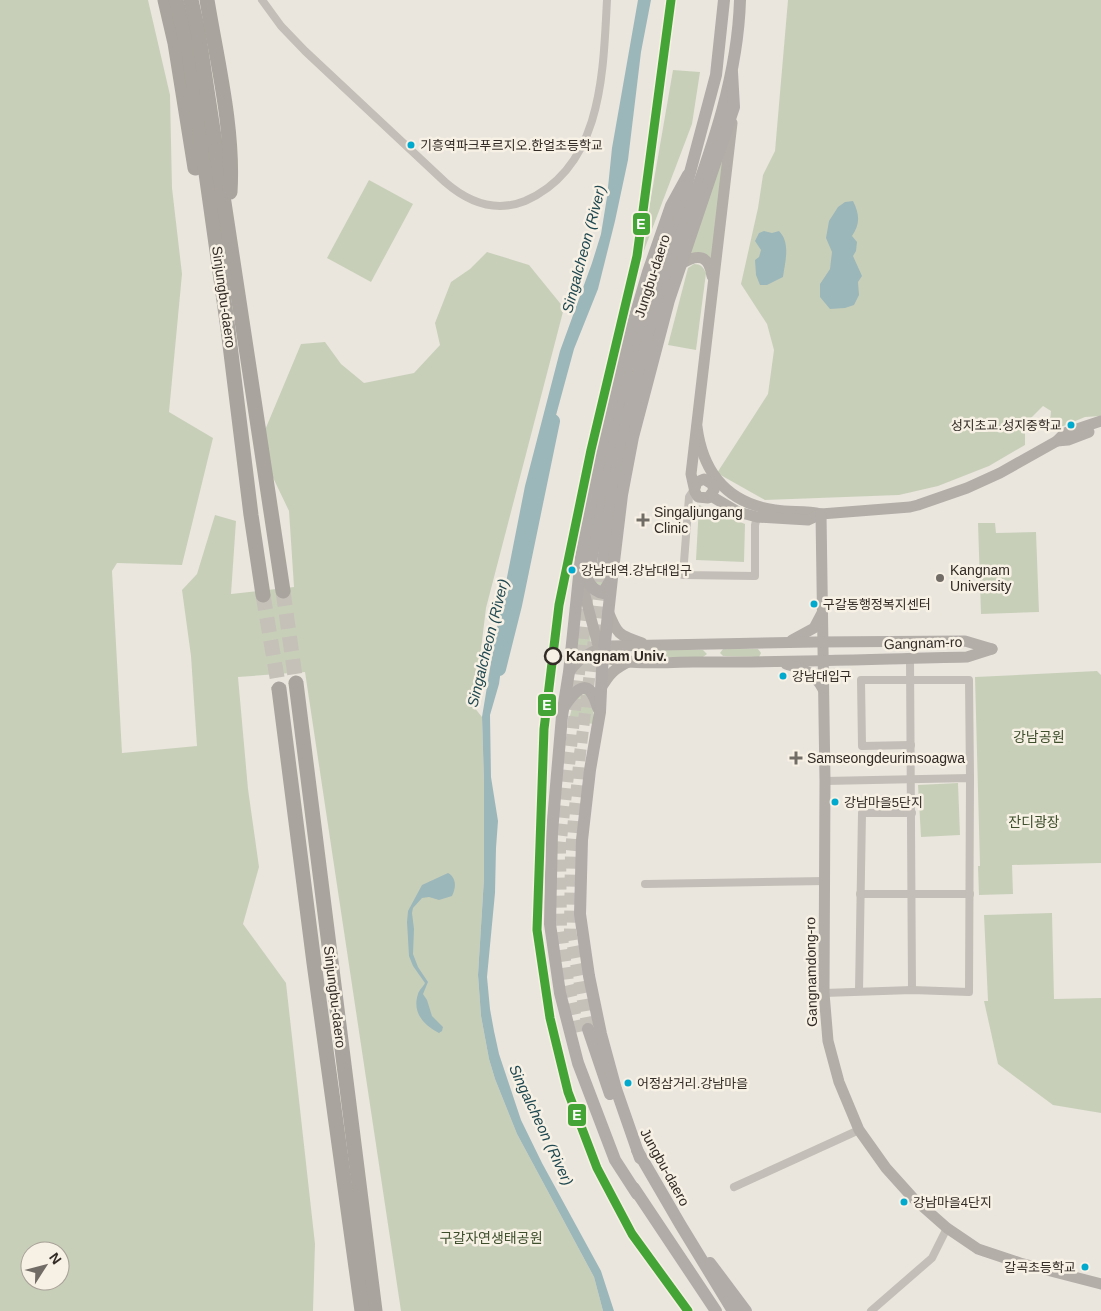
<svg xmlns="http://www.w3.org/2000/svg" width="1101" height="1311" font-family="Arial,'Noto Sans KR',sans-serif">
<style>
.green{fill:#c8cfb9;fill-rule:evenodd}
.water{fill:#9cb7ba}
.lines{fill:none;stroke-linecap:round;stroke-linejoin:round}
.river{stroke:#9cb7ba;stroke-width:14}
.primary-tunnel{stroke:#c5c1b9;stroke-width:12;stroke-dasharray:12 6;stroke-linecap:butt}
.highway-tunnel{stroke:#c5c1b9;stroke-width:15;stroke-dasharray:15 8;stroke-linecap:butt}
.street{stroke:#c3beb7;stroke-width:8}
.secondary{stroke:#b3aea8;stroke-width:11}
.primary{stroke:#b1aca7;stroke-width:12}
.highway{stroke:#a9a49d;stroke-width:15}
.rail-1-casing{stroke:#f7f0e4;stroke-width:12}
.rail-1{stroke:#44a436;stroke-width:9}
.bus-dot{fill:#00a9ce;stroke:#f7f0e4;stroke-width:2}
.poi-dot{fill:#726c66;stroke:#f7f0e4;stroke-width:2}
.stop-dot{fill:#f7f0e4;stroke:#322b26;stroke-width:2.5}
.labels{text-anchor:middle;stroke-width:5;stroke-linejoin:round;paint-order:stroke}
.bus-label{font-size:13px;fill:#322b26;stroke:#f7f0e4;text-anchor:start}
.street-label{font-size:14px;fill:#322b26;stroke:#f7f0e4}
.poi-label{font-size:14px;fill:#322b26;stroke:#f7f0e4;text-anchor:start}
.stop-label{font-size:14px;font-weight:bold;fill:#322b26;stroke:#f7f0e4;text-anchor:start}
.park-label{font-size:14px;fill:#3e4f2c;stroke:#f7f0e4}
.water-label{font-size:15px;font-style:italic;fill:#1f4850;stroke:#f7f0e4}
.line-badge{stroke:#f7f0e4;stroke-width:2}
.badge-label{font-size:14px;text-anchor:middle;font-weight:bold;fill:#fff}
</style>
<rect width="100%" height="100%" fill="#eae6de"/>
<g class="green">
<path d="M0,0H148L170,95L172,188L182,274L169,412L213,438L182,565L117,563L112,571L122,753L197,746L191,656L182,590L197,574L215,515L236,521L231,594L294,587L289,511L266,463L265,430L301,344L325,342L341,364L364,383L414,373L440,345L435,323L451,282L470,269L487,252L529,265L564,308L486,608L474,707L482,717L484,782V878L478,975L481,1016L489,1059L495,1079L517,1134L594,1277L603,1311H401L305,672L238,677L248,789L259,867L243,924L286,983L315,1244L313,1311H0ZM30,1251H60V1281H30Z"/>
<polygon points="788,0 1101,0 1101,416 1085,417 1049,432 1051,411 1043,406 1025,424 1025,445 989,466 938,486 899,495 765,500 717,473 768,394 774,350 767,324 741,284 758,208 763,175 775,151"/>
<polygon points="673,70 700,72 692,124 640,261"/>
<polygon points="729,131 713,269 688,255"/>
<polygon points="369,180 413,204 371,282 327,258"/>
<path d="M694,264C701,264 703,267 706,273L696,350L668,345L688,268Z"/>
<polygon points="699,505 745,524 744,562 696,560"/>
<polygon points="978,523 995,523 996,533 1036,532 1039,612 981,614"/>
<polygon points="587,563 611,565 606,582 602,587 590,578"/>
<polygon points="578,634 590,635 591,645 583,647 575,654"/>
<polygon points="723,649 758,649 761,653 759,657 723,656 720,653"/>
<polygon points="652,650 703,650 707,654 703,657 653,657 649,654"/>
<polygon points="1097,671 1101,675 1101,863 1012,865 1013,894 979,895 978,866 980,866 975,677"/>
<path d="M585,694L592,700L594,724L568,721C575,706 568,699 585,694Z"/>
<polygon points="958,783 960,835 921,837 918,785"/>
<polygon points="1052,913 1054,999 1101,998 1101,1113 1053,1105 998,1064 984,1001 988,1001 984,915"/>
</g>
<g class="water">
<polygon points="638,0 651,0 641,52 628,160 615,221 598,289 574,349 526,526 505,640 499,684 490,715 491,777 498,821 496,848 495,893 487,977 490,1009 494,1031 499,1054 521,1120 542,1163 601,1271 614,1311 603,1311 594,1277 517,1134 495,1079 489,1059 481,1016 478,975 484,878 484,782 482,717 495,638 525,486 560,351 592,263 601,234 607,197 612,148"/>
<path d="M853,201C860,215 860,224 852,236L857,242L856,251L853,256L862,276L858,282L859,295L854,305L845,308L830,309L820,297V284L830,269L832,252L826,238L829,221L838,207L845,202Z"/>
<path d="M764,231L772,233L779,231C791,243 785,262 783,277L767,285H760L756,275L755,260L759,257L761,250L755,241L759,233Z"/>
<path d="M448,873C457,878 456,888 452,896L439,900L429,897L422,898L413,908L412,913L414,929L413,954L418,967L428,982L423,994L427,1000L432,1016L443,1027L442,1031L439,1033C423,1025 412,1012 418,994C419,990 423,987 425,983L413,966L409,956L407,922L408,911L422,885Z"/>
</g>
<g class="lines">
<polyline class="river" points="499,669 515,605 553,421"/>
<g class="primary-tunnel">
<polyline points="588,1029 570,930 571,851 580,754 603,564"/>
<polyline points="579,1032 568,982 561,930 560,849 591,562"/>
</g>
<g class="highway-tunnel">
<polyline points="283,591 296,683"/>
<polyline points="263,595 279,689"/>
</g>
<g class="street">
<path d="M262,0L281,26L305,51L445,182C468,202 495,213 525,201C603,167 603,72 607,0"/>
<polyline points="695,488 689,497 683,575 755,576 755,525 757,517"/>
<polyline points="910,658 912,990"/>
<polyline points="911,745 862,746 861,680 969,680 970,778"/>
<polyline points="645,884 825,881"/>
<polyline points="860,894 970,894"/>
<polyline points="859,991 862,813 912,813"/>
<polyline points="824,993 912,990 969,992 970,778 825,781"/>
<polyline points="734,1187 859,1130"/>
<polyline points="871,1311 932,1258 947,1228"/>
</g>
<g class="secondary">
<path d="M681,264C698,253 709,255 712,276"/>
<path d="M697,427C703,473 727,503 775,510C791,513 804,510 821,514L910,507L918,505L967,488L1000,473L1057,441L1065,433L1101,421"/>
<polyline points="1057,441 1068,440 1089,432"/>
<polyline points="695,488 697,482 704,479 712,484 714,490 708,498 698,497 695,492 691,474 732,123"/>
<polyline points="711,496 738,512 757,517 808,520 821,514"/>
<polyline points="821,514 825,781 824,993 828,1041 839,1082 859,1130 886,1168 913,1198 947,1228 978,1249 1020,1263 1101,1284"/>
<path d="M582,575L583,588L599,649L603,657C629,666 666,662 693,662C784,663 876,659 967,657L992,649"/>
<path d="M608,611C617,634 618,635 642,643"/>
<polyline points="792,640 814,628 822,613"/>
<path d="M786,664C805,670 813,671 823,689"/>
<path d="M569,672C580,657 592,650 611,646L816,642L965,641L992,649"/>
<path d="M601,688C610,673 614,669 630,661"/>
</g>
<g class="primary">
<polyline points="591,562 608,464 627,371 655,282 680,210 716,75 724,0"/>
<path d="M603,564C612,471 634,380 662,291C692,195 737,102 740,0"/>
<path d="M582,568C587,579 590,590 603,593L611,580"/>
<path d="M565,705C579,685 590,679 598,708"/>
<polyline points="588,1029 610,1094"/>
<polyline points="637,1150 680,1224 733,1311"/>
<polyline points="640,1158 616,1089 601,1034 589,976 580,914 582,840 590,770 600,712 602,669 612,578 622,495 633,437 669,300 734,107 732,72"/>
<polyline points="634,1188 716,1311"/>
<polyline points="637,1194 615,1160 578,1063 560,993 550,924 552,832 562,716 569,672 581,557 602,444 616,381 648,272 671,206 688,175"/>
<polyline points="710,1263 746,1311"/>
</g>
<g class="highway">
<polyline points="165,0 175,43 195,168"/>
<polyline points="176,0 189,53 228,329 251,515 263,595"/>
<polyline points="191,0 198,31 283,591"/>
<path d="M207,0C217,61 234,129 230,192"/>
<polyline points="296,683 375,1311"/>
<polyline points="279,689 314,963 362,1311"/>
</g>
<g class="rail-1-casing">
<polyline id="rail-1" points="671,0 637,256 591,450 559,605 544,729 537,930 550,1018 568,1092 597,1168 632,1234 688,1311"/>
</g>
<use href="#rail-1" class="rail-1"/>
</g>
<g class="bus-dot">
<circle cx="411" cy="145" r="4.5"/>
<circle cx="1071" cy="425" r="4.5"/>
<circle cx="572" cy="570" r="4.5"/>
<circle cx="814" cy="604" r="4.5"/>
<circle cx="783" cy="676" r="4.5"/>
<circle cx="835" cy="802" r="4.5"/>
<circle cx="628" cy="1083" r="4.5"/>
<circle cx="904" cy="1202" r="4.5"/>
<circle cx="1085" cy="1267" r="4.5"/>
</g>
<g class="poi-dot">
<path d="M640.5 512.5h5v5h5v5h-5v5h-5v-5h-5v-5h5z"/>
<circle cx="940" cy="578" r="5"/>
<path d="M793.5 750.5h5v5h5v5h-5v5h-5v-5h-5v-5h5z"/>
</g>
<circle class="stop-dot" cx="553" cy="656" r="8"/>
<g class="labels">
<g class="bus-label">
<text x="420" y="150">기흥역파크푸르지오.한얼초등학교</text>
<text x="1062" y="430" text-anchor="end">성지초교.성지중학교</text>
<text x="581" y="575">강남대역.강남대입구</text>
<text x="823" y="609">구갈동행정복지센터</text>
<text x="792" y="681">강남대입구</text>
<text x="844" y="807">강남마을5단지</text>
<text x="637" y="1088">어정삼거리.강남마을</text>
<text x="913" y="1207">강남마을4단지</text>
<text x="1076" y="1272" text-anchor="end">갈곡초등학교</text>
</g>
<g class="street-label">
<text transform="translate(652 276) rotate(-72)" y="5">Jungbu-daero</text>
<text transform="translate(224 297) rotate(82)" y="5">Sinjungbu-daero</text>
<text transform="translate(923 643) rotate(-2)" y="5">Gangnam-ro</text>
<text transform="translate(811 972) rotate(-91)" y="5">Gangnamdong-ro</text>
<text transform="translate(335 997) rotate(83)" y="5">Sinjungbu-daero</text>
<text transform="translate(665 1167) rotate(61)" y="5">Jungbu-daero</text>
</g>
<g class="poi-label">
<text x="654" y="517">Singaljungang<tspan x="654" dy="16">Clinic</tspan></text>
<text x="950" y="575">Kangnam<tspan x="950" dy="16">University</tspan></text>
<text x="807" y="763">Samseongdeurimsoagwa</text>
</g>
<g class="stop-label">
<text x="566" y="661">Kangnam Univ.</text>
</g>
<g class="park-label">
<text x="1039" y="742">강남공원</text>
<text x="1034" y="827">잔디광장</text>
<text x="491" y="1243">구갈자연생태공원</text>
</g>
<g class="water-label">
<text transform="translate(584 249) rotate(-75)" y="5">Singalcheon (River)</text>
<text transform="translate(488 643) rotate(-76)" y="5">Singalcheon (River)</text>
<text transform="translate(541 1125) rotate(65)" y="5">Singalcheon (River)</text>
</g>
</g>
<g class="line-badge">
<rect x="632" y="212" width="19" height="24" rx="5" fill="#44a436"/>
<rect x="537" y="693" width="20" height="24" rx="5" fill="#44a436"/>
<rect x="567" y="1103" width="20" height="24" rx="5" fill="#44a436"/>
</g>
<g class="badge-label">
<text x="641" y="229">E</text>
<text x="547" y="710">E</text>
<text x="577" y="1120">E</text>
</g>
<g transform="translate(45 1266) rotate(54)"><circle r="24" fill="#f7f0e4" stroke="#a8a198"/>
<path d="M0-4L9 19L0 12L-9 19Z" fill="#726c66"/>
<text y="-8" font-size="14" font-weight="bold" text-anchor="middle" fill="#322b26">N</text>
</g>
</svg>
